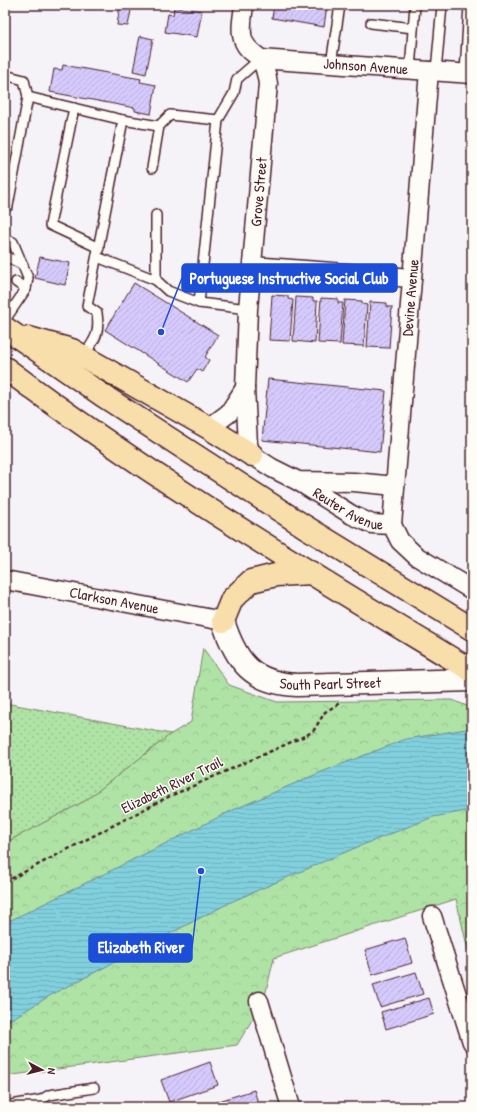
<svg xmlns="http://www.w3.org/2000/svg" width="477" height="1112" font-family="'Patrick Hand',sans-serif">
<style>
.grass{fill:url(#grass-dots);stroke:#7c8168}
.park{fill:url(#park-crowns);stroke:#7c8168}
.water{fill:url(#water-rules);stroke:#6b8996}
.building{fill:url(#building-hatch);stroke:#4a1f2b}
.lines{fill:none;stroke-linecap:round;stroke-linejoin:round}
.lane-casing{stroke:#4a1f2b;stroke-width:12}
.street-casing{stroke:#4a1f2b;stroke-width:21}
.secondary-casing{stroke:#4a1f2b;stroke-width:25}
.highway-casing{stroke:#4a1f2b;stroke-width:25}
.path{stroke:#4a1f2b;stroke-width:2.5;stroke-dasharray:4 3;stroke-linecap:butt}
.lane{stroke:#fdfcf7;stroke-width:9}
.street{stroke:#fdfcf7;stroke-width:18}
.secondary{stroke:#fdfcf7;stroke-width:22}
.highway{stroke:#f8deab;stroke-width:22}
.labels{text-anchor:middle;stroke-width:3;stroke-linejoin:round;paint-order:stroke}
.street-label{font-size:15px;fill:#4a1f2b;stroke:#fdfcf7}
.leader{fill:none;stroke:#1d4ed8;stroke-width:1.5}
.callout-dot{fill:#1d4ed8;stroke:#fdfcf7;stroke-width:1.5}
.callout{fill:#1d4ed8;stroke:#1d4ed8;stroke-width:1.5}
.callout-label{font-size:16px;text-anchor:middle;font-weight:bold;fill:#fff}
</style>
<defs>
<pattern id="grass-dots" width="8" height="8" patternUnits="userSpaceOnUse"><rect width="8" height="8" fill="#afe3a5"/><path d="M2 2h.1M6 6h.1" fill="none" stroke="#98c28e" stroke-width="1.8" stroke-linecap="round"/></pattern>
<pattern id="park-crowns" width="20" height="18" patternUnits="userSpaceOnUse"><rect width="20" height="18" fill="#afe3a5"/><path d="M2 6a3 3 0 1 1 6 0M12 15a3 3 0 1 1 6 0" fill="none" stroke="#98c28e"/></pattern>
<pattern id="water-rules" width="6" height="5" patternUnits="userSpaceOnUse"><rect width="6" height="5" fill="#81d0de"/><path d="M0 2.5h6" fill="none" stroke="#71b2bf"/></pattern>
<pattern id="building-hatch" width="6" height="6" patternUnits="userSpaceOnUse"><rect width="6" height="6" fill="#d5cafc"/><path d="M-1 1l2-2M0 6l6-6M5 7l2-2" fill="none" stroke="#b8add8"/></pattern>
</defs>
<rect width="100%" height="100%" fill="#f5f2f8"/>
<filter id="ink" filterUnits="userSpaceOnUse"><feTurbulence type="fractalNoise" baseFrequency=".025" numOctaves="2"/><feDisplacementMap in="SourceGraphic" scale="8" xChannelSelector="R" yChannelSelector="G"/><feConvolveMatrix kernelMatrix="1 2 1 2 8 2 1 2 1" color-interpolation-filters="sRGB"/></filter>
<g filter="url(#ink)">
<polygon class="grass" points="5,703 171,734 85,801 5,843"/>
<polygon class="park" points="203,648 229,685 277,702 452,700 472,708 472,967 456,899 274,958 264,1000 237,1045 5,1076 5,843 85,801 171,734 191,722"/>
<polygon class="water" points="472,728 472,810 433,817 355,848 233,901 51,995 5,1023 5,923 233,810 319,773 406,739"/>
<g class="building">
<polygon points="120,5 132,5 128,26 117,25"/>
<polygon points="274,5 327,5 324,27 272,18"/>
<polygon points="174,7 202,11 197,37 165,32 168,14 173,15"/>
<polygon points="140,36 153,39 146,74 133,71"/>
<polygon points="63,65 141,79 140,82 156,85 151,114 135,111 135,108 50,92 54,69 62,70"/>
<polygon points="40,257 70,263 65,285 35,278"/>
<polygon points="134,283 218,335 205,357 209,360 202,372 197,369 188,382 105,330"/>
<polygon points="272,295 288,296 288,299 293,300 290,341 269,340"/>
<polygon points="296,297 313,298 313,301 317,301 315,343 293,341"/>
<polygon points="321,298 338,299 338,303 343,303 340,344 318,343"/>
<polygon points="345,300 362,301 362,304 367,305 364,346 342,345"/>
<polygon points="370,302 387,303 387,307 392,307 389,348 367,347"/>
<polygon points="268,379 386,391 380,452 262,440"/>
<polygon points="405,938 412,963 372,975 365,950"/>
<polygon points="416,972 423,994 380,1007 373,985"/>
<polygon points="429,998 434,1014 386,1029 381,1012"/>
<polygon points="210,1062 218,1085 169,1102 161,1080"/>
<polygon points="254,1090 259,1106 255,1107 203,1107 203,1106"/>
</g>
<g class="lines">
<g class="lane-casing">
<g id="lane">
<polyline points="371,23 413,28"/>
<polyline points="331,64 340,5"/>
<polyline points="410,69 415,5"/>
<polyline points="436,71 442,5"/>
<polyline points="465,73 469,5"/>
<polyline points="5,75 24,80 28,97 123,120"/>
<polyline points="74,108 50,225 99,248"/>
<polyline points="152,168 159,126"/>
<polyline points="5,205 8,206 28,97"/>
<polyline points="5,239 13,242 28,278 26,289 5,320"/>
<polyline points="5,256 23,265"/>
<polyline points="97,257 156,280 168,291 199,303 248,309"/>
<polyline points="156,280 156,215"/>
<polyline points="16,282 26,289"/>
<polyline points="199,303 218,120"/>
<path d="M83,357C95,339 100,335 97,313L87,306L123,120L159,126L170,115L218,120L234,93L237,79L260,59"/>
<polyline points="5,1106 41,1100 49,1095 94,1088"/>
</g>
</g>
<g class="street-casing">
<g id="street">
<path d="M244,5C243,16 239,31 244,42C249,53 256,53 261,60C265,67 267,76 268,84L248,309L245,388L248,445L252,455L272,468L298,481L354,482L395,486"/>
<path id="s1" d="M260,59L472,74"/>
<polyline points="252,266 412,278"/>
<polyline points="209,428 229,413 245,388"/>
<path id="s2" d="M298,481L352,515L372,524L392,525"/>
<path id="s3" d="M392,525L429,71"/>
<polyline points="392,525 400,541 416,556 472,590"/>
<path id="s4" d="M5,580L223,621"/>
<polyline points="432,916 472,1042"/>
<polyline points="259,1001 291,1107"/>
</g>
</g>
<g class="secondary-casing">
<g id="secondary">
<path id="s5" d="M223,621C236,662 252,683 297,685L472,680"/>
</g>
</g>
<g class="highway-casing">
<g id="highway">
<polyline points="5,328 102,395 304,526 472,629"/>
<polyline points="29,338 72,350 209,428 252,455"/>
<path d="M5,368C153,480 314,575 472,671"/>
<polyline points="223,621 232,599 251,581 276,575 312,573"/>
</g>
</g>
<polyline class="path" points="5,882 166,798 307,735 314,730 325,712 340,703"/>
<use href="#lane" class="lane"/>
<use href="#street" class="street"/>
<use href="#secondary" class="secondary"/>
<use href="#highway" class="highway"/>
</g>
</g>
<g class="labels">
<g class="street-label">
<text dy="5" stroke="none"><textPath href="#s1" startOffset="106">Johnson Avenue</textPath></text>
<text transform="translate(259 192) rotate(-85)" y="5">Grove Street</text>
<text dy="5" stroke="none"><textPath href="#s3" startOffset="228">Devine Avenue</textPath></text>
<text dy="5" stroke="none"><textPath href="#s2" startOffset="58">Reuter Avenue</textPath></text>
<text dy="5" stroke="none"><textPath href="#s4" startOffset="111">Clarkson Avenue</textPath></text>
<text dy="5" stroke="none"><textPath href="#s5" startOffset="140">South Pearl Street</textPath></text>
<text transform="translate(172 785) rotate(-26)" y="5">Elizabeth River Trail</text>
</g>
</g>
<path class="leader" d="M161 332L182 278M201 871L192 948"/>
<g class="callout-dot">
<circle cx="161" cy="332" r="4"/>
<circle cx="201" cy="871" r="4"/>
</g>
<g class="callout">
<rect x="182" y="264" width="215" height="28" rx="4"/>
<rect x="89" y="934" width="103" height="28" rx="4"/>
</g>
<g class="callout-label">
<text x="289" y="284">Portuguese Instructive Social Club</text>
<text x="141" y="953">Elizabeth River</text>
</g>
<rect width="477" height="1112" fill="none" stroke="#fdfcf7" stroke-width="20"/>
<rect x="10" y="10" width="457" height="1092" fill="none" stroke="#4a1f2b" stroke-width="1.5" filter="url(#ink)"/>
<g transform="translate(42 1070) rotate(97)" stroke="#fdfcf7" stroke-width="3" paint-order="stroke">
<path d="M0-3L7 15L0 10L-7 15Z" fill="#4a1f2b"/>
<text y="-6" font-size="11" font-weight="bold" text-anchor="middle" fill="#4a1f2b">N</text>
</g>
</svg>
